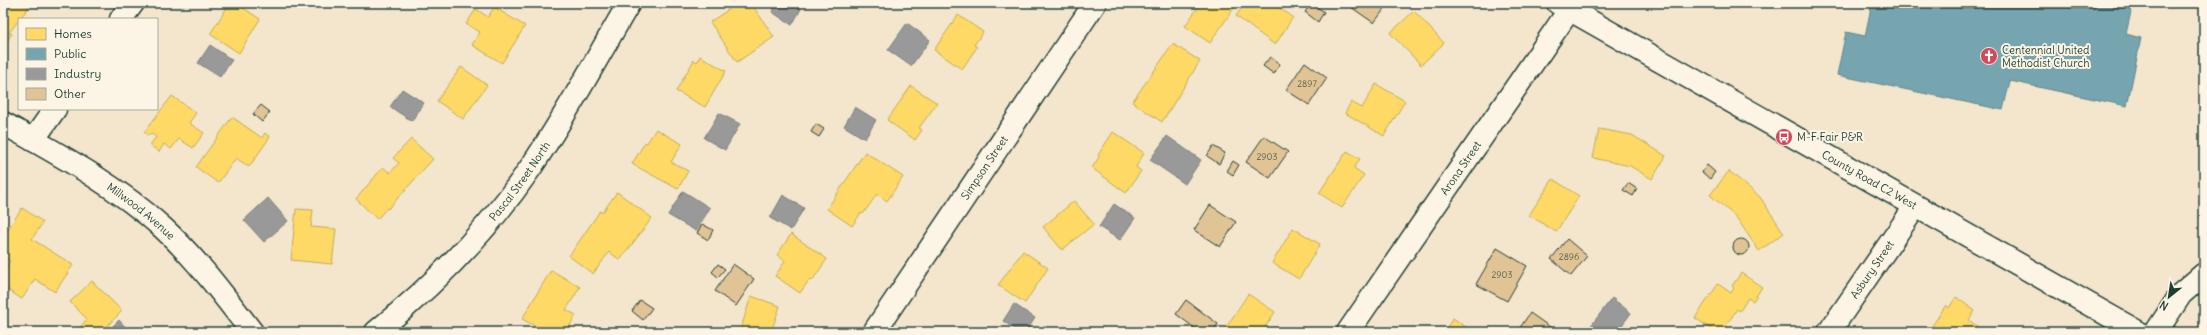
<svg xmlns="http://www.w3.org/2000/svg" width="2207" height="335" font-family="Delius,sans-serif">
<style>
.homes{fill:#ffd966;stroke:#bcaa57}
.public{fill:#76a5af;stroke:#5c868a}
.industry{fill:#999;stroke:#747d7b}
.building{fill:#e1c495;stroke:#1f3d34}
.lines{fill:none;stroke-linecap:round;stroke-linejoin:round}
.street-casing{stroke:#1f3d34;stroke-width:25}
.secondary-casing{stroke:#1f3d34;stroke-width:25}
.street{stroke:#fcf5e5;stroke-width:22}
.secondary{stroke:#fcf5e5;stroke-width:22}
.labels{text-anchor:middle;stroke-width:4;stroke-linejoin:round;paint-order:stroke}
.number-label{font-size:9px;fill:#505f4c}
.poi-label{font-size:11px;fill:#1f3d34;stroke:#fcf5e5;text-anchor:start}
.street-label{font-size:11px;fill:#1f3d34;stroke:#fcf5e5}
</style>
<rect width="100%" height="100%" fill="#f4e6cd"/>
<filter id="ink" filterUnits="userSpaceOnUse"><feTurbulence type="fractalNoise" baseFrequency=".025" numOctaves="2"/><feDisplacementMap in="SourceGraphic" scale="8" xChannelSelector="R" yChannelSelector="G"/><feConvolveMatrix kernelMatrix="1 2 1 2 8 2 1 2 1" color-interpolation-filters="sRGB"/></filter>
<g filter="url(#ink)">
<g class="homes">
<polygon points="3,3 23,3 29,7 9,33 12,34 6,42 3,40"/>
<polygon points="230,3 236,3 260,19 239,53 210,34"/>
<polygon points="738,3 751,3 774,37 737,62 710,22"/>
<polygon points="1201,3 1226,3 1234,8 1210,43 1185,26"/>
<polygon points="1245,3 1272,3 1293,17 1275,45 1236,16"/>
<polygon points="494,7 525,26 502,63 472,45 480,32 466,24 476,9 488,17"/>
<polygon points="1414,11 1444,43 1421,65 1390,33"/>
<polygon points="958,15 983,32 974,45 977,47 962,69 934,50"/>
<polygon points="1173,44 1200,61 1162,122 1132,102"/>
<polygon points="700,56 726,71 705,107 676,91 694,60 697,62"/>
<polygon points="461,67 487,85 463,119 437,101"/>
<polygon points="1376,84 1405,101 1384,136 1345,113 1351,102 1362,108"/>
<polygon points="911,86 937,103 919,128 922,130 915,140 887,120"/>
<polygon points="172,96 196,113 189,123 204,133 193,148 179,139 171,149 164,144 159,152 150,145 156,137 151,133 149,136 144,132"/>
<polygon points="232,117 262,138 265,133 270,137 249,167 236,158 218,183 196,167"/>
<polygon points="656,129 682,144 671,162 688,171 678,189 632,164 645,142 647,143"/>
<polygon points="1599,129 1632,135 1666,156 1652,179 1630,166 1593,158"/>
<polygon points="1113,132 1144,153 1136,167 1141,171 1126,193 1092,168 1099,157 1098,155"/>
<polygon points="411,139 433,159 388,209 387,208 377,219 356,199 383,167 390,173 399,163 393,158"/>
<polygon points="1347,151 1360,159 1354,168 1364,175 1342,208 1319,193"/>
<polygon points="865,152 903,177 887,201 877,194 863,214 861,213 852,226 827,209"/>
<polygon points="1729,171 1760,197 1784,233 1759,251 1736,217 1710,195"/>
<polygon points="1553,179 1579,196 1556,232 1529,215"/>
<polygon points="617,192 652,218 620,260 609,252 593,274 569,256 600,211 602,213"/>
<polygon points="1074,201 1094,224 1062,250 1043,227"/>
<polygon points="22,208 43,222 32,239 73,265 55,292 35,279 22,299 3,287 3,273 10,261 3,256 3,237"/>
<polygon points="296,209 313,210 311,227 336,229 332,264 291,260"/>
<polygon points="1293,228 1320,244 1299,279 1272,263"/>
<polygon points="791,234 827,259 812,281 810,279 800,293 775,276 785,261 777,255"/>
<polygon points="1023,251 1048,268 1025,303 998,285"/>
<polygon points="551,270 580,287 566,310 576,315 566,332 532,332 535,326 522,319"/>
<polygon points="1741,273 1762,287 1753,301 1748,298 1740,311 1737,309 1722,332 1716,332 1695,318 1718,284 1731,293 1734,288 1732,286"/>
<polygon points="92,281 122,311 101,332 76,332 87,319 70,302"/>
<polygon points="1248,294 1275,312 1262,332 1230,332 1225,329"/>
<polygon points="751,296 780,306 771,332 740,332"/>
<polygon points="1956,297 1975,311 1969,320 1978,327 1974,332 1928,332 1946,305 1949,308"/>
<polygon points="1453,318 1473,332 1444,332"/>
<polygon points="985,327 993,332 982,332"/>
</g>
<polygon class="public" points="1872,3 2133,3 2126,34 2141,38 2127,106 2010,81 2003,110 1837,75 1846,32 1865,36"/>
<g class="industry">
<polygon points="777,3 792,3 801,9 792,25 772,12"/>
<polygon points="907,23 930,40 911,66 888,50"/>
<polygon points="210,45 232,60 220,77 198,63"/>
<polygon points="402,89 424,103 412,121 390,107"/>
<polygon points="855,107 876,120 865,139 844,126"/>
<polygon points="719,113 740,124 725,150 704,138"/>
<polygon points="1167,136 1201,160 1185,184 1150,160"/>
<polygon points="683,191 710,208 696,231 668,215"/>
<polygon points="783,195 804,208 791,230 770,218"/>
<polygon points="268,198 288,221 264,242 244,220"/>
<polygon points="1114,204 1135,218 1120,240 1099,227"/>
<polygon points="1612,298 1631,313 1617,332 1613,332 1607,328 1604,332 1597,332 1590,327"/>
<polygon points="1014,304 1035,318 1026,332 1019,332 1003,321"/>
<polygon points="119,320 130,332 107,332"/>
</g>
<g class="building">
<polygon points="1312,3 1324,12 1318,22 1305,12"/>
<polygon points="1350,3 1387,3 1388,4 1374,23 1348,5"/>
<polygon points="1270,57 1280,64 1274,74 1263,66"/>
<polygon points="1305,62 1327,78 1309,105 1286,90"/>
<polygon points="261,105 270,112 262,122 253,114"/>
<polygon points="816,124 824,129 819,137 811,132"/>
<polygon points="1264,136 1288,152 1270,178 1246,162"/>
<polygon points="1213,146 1225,153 1219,164 1207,156"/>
<polygon points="1233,161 1239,165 1233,175 1227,171"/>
<polygon points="1707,165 1715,172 1710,179 1702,172"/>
<polygon points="1628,183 1637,189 1633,196 1623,190"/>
<polygon points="1210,205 1236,222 1220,247 1194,230"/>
<polygon points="702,224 713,230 708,240 697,233"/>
<circle cx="1741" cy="247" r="8"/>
<polygon points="1567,239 1587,256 1571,276 1551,259"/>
<polygon points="1497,248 1527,266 1507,301 1476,284"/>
<polygon points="718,264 725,269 718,277 712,272"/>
<polygon points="733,264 754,279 736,306 715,291"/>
<polygon points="640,300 652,308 643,320 632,311"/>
<polygon points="1186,300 1218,324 1212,332 1200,332 1176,314"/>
<polygon points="1530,313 1557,332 1517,332"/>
</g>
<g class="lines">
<g class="street-casing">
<g id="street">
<polyline points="121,19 133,3"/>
<path id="s1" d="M3,123C58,154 116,185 163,228C197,259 224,296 252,332"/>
<polyline points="33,140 55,109"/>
<path id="s2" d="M376,332C434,285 489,229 531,167C567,114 597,58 629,3"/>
<path id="s3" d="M874,332L1095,3"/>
<path id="s4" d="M1348,332L1574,3"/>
<path id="s5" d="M1829,332L1915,207"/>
</g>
</g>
<g class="secondary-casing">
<g id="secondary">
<path id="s6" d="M1558,3L2138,332"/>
<polyline points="2156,332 2181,294 2204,274"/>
</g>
</g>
<use href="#street" class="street"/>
<use href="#secondary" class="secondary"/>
</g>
</g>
<defs>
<g id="church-disc" transform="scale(0.9)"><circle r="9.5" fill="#d1495b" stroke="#fcf5e5"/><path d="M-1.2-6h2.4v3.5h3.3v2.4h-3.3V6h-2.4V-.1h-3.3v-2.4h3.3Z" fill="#fff"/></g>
<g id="bus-disc" transform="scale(0.9)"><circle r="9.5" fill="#d1495b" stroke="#fcf5e5"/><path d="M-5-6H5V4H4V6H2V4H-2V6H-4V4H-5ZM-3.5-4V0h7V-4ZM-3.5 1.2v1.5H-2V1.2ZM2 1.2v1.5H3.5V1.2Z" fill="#fff"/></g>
</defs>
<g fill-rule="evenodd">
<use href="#church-disc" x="1989" y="56"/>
<use href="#bus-disc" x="1784" y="137"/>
</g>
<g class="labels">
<g class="number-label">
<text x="1307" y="87">2897</text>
<text x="1267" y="160">2903</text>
<text x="1569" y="260">2896</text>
<text x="1502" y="278">2903</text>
</g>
<g class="poi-label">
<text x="2002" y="54">Centennial United<tspan x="2002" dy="13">Methodist Church</tspan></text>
<text x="1797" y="141">M-F Fair P&amp;R</text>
</g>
<g class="street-label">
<text dy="4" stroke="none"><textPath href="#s3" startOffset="198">Simpson Street</textPath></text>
<text dy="4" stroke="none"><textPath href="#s4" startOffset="199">Arona Street</textPath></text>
<text dy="4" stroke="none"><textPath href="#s6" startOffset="358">County Road C2 West</textPath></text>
<text dy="4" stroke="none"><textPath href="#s2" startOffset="209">Pascal Street North</textPath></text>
<text dy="4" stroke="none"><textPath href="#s1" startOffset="164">Millwood Avenue</textPath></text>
<text dy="4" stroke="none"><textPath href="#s5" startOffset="76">Asbury Street</textPath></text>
</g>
</g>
<rect width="2207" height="335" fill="none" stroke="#fcf5e5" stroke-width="16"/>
<rect x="8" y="8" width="2191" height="319" fill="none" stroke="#1f3d34" stroke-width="1.5" filter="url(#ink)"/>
<rect x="18" y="18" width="140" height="92" fill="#fcf5e5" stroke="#a4ab9e"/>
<rect x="26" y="28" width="20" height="12" fill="#ffd966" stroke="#a4ab9e"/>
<text x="54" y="38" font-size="12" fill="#1f3d34">Homes</text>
<rect x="26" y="48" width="20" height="12" fill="#76a5af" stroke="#a4ab9e"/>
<text x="54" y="58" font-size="12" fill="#1f3d34">Public</text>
<rect x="26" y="68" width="20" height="12" fill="#999999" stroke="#a4ab9e"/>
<text x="54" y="78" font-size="12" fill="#1f3d34">Industry</text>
<rect x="26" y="88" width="20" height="12" fill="#e1c495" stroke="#a4ab9e"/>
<text x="54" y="98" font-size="12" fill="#1f3d34">Other</text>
<g transform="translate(2169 297) rotate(210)" stroke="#fcf5e5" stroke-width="3" paint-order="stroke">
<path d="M0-3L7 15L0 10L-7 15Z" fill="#1f3d34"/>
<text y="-6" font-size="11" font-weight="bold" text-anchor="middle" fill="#1f3d34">N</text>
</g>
</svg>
